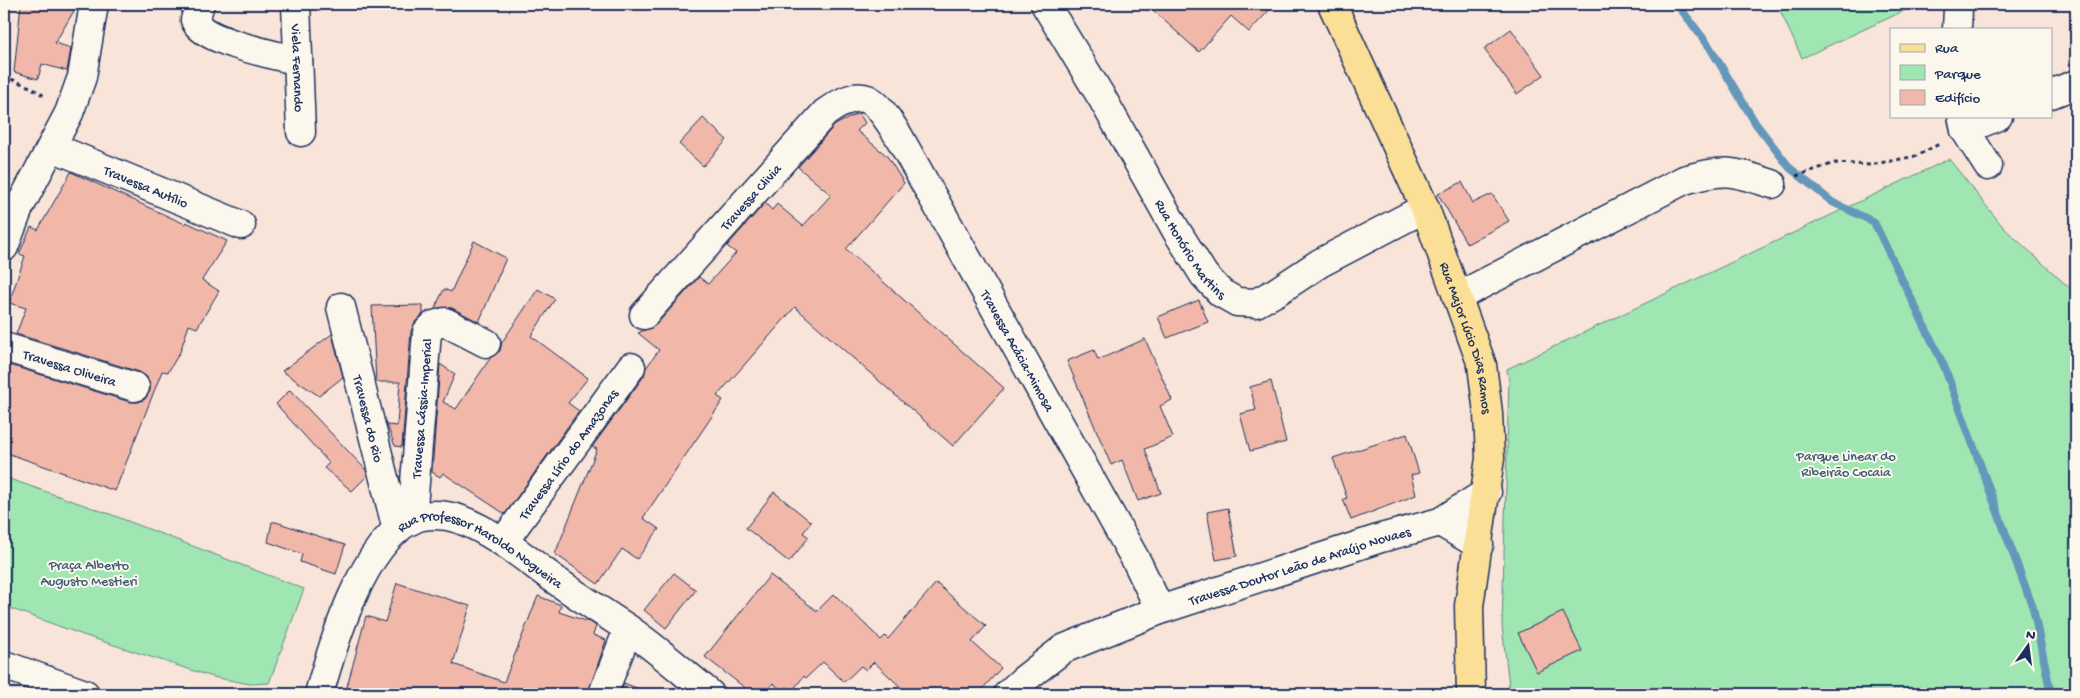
<svg xmlns="http://www.w3.org/2000/svg" width="2080" height="698" font-family="'Gochi Hand',sans-serif">
<style>
.green{fill:#a0e6b3;stroke:#5e8a88}
.lines{fill:none;stroke-linecap:round;stroke-linejoin:round}
.stream{stroke:#6597bb;stroke-width:8}
.building{fill:#f1b8aa;stroke:#1b2f5e}
.minor-casing{stroke:#1b2f5e;stroke-width:31}
.major-casing{stroke:#1b2f5e;stroke-width:31}
.path{stroke:#1b2f5e;stroke-width:3;stroke-dasharray:4 4;stroke-linecap:butt}
.minor{stroke:#fbf7ec;stroke-width:28}
.major{stroke:#fbdf96;stroke-width:28}
.labels{text-anchor:middle;stroke-width:4;stroke-linejoin:round;paint-order:stroke}
.street-label{font-size:14px;fill:#1b2f5e;stroke:#fbf7ec}
.park-label{font-size:14px;fill:#3c5d73;stroke:#fbf7ec}
</style>
<rect width="100%" height="100%" fill="#f8e4d8"/>
<filter id="ink" filterUnits="userSpaceOnUse"><feTurbulence type="fractalNoise" baseFrequency=".02" numOctaves="2"/><feDisplacementMap in="SourceGraphic" scale="10" xChannelSelector="R" yChannelSelector="G"/><feConvolveMatrix kernelMatrix="1 2 1 2 8 2 1 2 1" color-interpolation-filters="sRGB"/></filter>
<g filter="url(#ink)">
<g class="green">
<polygon points="1777,4 1919,4 1802,58"/>
<polygon points="1949,159 2004,228 2076,294 2076,694 1510,694 1502,626 1509,381 1507,369"/>
<polygon points="4,477 107,513 304,589 269,683 250,684 213,677 83,635 4,606"/>
</g>
<g class="lines">
<polyline class="stream" points="1677,4 1709,46 1756,124 1790,168 1832,202 1874,222 1944,366 2033,608 2051,694"/>
</g>
<g class="building">
<polygon points="21,4 78,4 55,43 71,48 67,71 42,64 38,79 14,72"/>
<polygon points="1146,4 1275,4 1249,32 1231,16 1199,52"/>
<polygon points="1511,29 1544,75 1517,94 1484,49"/>
<polygon points="859,113 865,123 857,131 887,156 904,183 846,249 1004,388 953,446 795,307 717,396 723,400 643,518 659,529 637,559 622,549 598,584 555,554 597,449 592,447 644,376 646,368 659,350 638,333 656,325 699,277 708,284 736,253 727,246 765,203 772,210 777,204 803,226 831,195 798,167 835,125"/>
<polygon points="703,118 727,140 703,166 679,144"/>
<polygon points="71,172 185,224 186,222 227,241 202,280 219,291 197,328 189,325 180,352 168,372 162,371 115,491 4,452 4,371 6,364 130,402 138,402 145,399 150,391 150,384 147,377 140,372 16,334 26,308 9,303 25,256 19,254 31,227 38,230"/>
<polygon points="1462,182 1473,203 1492,194 1509,221 1467,244 1438,194"/>
<polygon points="474,241 506,258 479,322 452,308 435,308 444,289 451,292"/>
<polygon points="538,289 555,299 531,336 588,378 568,403 579,411 505,514 443,473 440,477 432,472 440,364 455,374 443,402 456,409 491,357 500,351 502,342"/>
<polygon points="1199,300 1208,322 1167,338 1158,317"/>
<polygon points="423,305 423,314 416,321 411,331 402,447 395,446 387,425 397,426 400,382 376,382 372,306"/>
<polygon points="332,334 343,377 319,396 282,371"/>
<polygon points="1145,339 1172,400 1160,406 1173,437 1145,449 1161,493 1138,501 1122,460 1111,465 1067,361 1094,350 1098,360"/>
<polygon points="1271,381 1286,442 1250,451 1240,414 1256,410 1250,387"/>
<polygon points="290,390 366,470 367,476 352,491 324,468 329,463 276,404"/>
<polygon points="1407,434 1419,473 1411,475 1416,495 1351,520 1343,499 1347,498 1333,458"/>
<polygon points="774,492 811,522 803,533 809,537 789,562 746,528"/>
<polygon points="1228,508 1237,556 1216,560 1207,512"/>
<polygon points="272,522 276,522 345,545 336,574 300,562 302,554 268,542"/>
<polygon points="674,573 696,590 666,628 644,610"/>
<polygon points="770,575 817,611 834,594 881,640 885,636 888,639 936,583 986,626 972,642 1001,668 978,694 908,694 874,662 866,670 861,666 844,682 823,662 806,678 804,676 792,691 787,687 784,692 773,683 763,694 753,694 705,657"/>
<polygon points="397,583 470,606 453,664 504,682 538,596 561,605 559,612 592,623 596,626 593,635 606,640 588,694 345,694 366,616 385,622"/>
<polygon points="1563,612 1582,651 1537,672 1518,633"/>
<polygon points="624,683 649,693 649,694 620,694"/>
</g>
<g class="lines">
<g class="minor-casing">
<g id="minor">
<path d="M200,4L195,20C201,41 277,55 298,61"/>
<path id="s1" d="M296,4L301,132"/>
<path id="s2" d="M1045,4L1102,98L1176,230L1204,275L1221,293L1237,302L1256,303L1276,292L1320,263L1425,208"/>
<polyline points="1957,29 1958,9"/>
<polyline points="2051,94 2076,84"/>
<polyline points="1962,116 1965,130 1988,166"/>
<polyline points="1965,130 1998,116"/>
<path id="s3" d="M52,147L241,225"/>
<polyline points="4,247 19,208 69,113 82,77 94,4"/>
<path d="M1457,297L1684,180C1725,168 1732,171 1772,184"/>
<path id="s4" d="M341,307L397,530"/>
<path id="s5" d="M644,315L825,113C866,84 874,98 898,135L1138,564L1160,610"/>
<path id="s6" d="M4,347L135,387"/>
<path id="s7" d="M412,520L427,332L434,325L445,322L486,343"/>
<polyline points="1440,522 1479,545"/>
<path id="s8" d="M504,541L631,367"/>
<polyline points="4,665 85,694"/>
<path id="s9" d="M319,694C333,644 362,545 411,520C425,513 444,514 459,519C496,533 526,559 558,582C581,598 604,613 627,628C656,648 683,672 710,694"/>
<polyline points="603,694 628,629"/>
<path id="s10" d="M1008,694L1022,681L1063,649L1160,610L1381,538L1440,522L1487,492"/>
</g>
</g>
<g class="major-casing">
<g id="major">
<path id="s11" d="M1332,4L1425,208L1482,365L1488,413L1490,458L1469,606L1471,694"/>
</g>
</g>
<g class="path">
<polyline points="4,76 30,87 46,97"/>
<polyline points="1796,176 1835,163 1870,165 1916,156 1941,143"/>
</g>
<use href="#minor" class="minor"/>
<use href="#major" class="major"/>
</g>
</g>
<g class="labels">
<g class="street-label">
<text dy="5" stroke="none"><textPath href="#s1" startOffset="64">Viela Fernando</textPath></text>
<text dy="5" stroke="none"><textPath href="#s3" startOffset="102">Travessa Autílio</textPath></text>
<text dy="5" stroke="none"><textPath href="#s5" startOffset="159">Travessa Clivia</textPath></text>
<text dy="5" stroke="none"><textPath href="#s2" startOffset="285">Rua Honório Martins</textPath></text>
<text dy="5" stroke="none"><textPath href="#s11" startOffset="361">Rua Major Lúcio Dias Ramos</textPath></text>
<text dy="5" stroke="none"><textPath href="#s5" startOffset="612">Travessa Acácia-Mimosa</textPath></text>
<text dy="5" stroke="none"><textPath href="#s6" startOffset="69">Travessa Oliveira</textPath></text>
<text dy="5" stroke="none"><textPath href="#s7" startOffset="112">Travessa Cássia-Imperial</textPath></text>
<text dy="5" stroke="none"><textPath href="#s4" startOffset="115">Travessa do Rio</textPath></text>
<text dy="5" stroke="none"><textPath href="#s8" startOffset="108">Travessa Lírio do Amazonas</textPath></text>
<text dy="5" stroke="none"><textPath href="#s9" startOffset="279">Rua Professor Haroldo Nogueira</textPath></text>
<text dy="5" stroke="none"><textPath href="#s10" startOffset="322">Travessa Doutor Leão de Araújo Novaes</textPath></text>
</g>
<g class="park-label">
<text x="1846" y="460">Parque Linear do<tspan x="1846" dy="16">Ribeirão Cocaia</tspan></text>
<text x="89" y="569">Praça Alberto<tspan x="89" dy="16">Augusto Mestieri</tspan></text>
</g>
</g>
<rect width="2080" height="698" fill="none" stroke="#fbf7ec" stroke-width="20"/>
<rect x="10" y="10" width="2060" height="678" fill="none" stroke="#1b2f5e" stroke-width="2" filter="url(#ink)"/>
<rect x="1890" y="28" width="162" height="90" fill="#fbf7ec" stroke="#a1a7b3"/>
<rect x="1900" y="44" width="25" height="8" fill="#fbdf96" stroke="#a1a7b3"/>
<text x="1935" y="52" font-size="15" fill="#1b2f5e">Rua</text>
<rect x="1900" y="65" width="25" height="15" fill="#a0e6b3" stroke="#a1a7b3"/>
<text x="1935" y="78" font-size="15" fill="#1b2f5e">Parque</text>
<rect x="1900" y="90" width="25" height="15" fill="#f1b8aa" stroke="#a1a7b3"/>
<text x="1935" y="102" font-size="15" fill="#1b2f5e">Edifício</text>
<g transform="translate(2028 646) rotate(14)" stroke="#fbf7ec" stroke-width="4" paint-order="stroke">
<path d="M0-4L9 19L0 12L-9 19Z" fill="#1b2f5e"/>
<text y="-8" font-size="14" font-weight="bold" text-anchor="middle" fill="#1b2f5e">N</text>
</g>
</svg>
